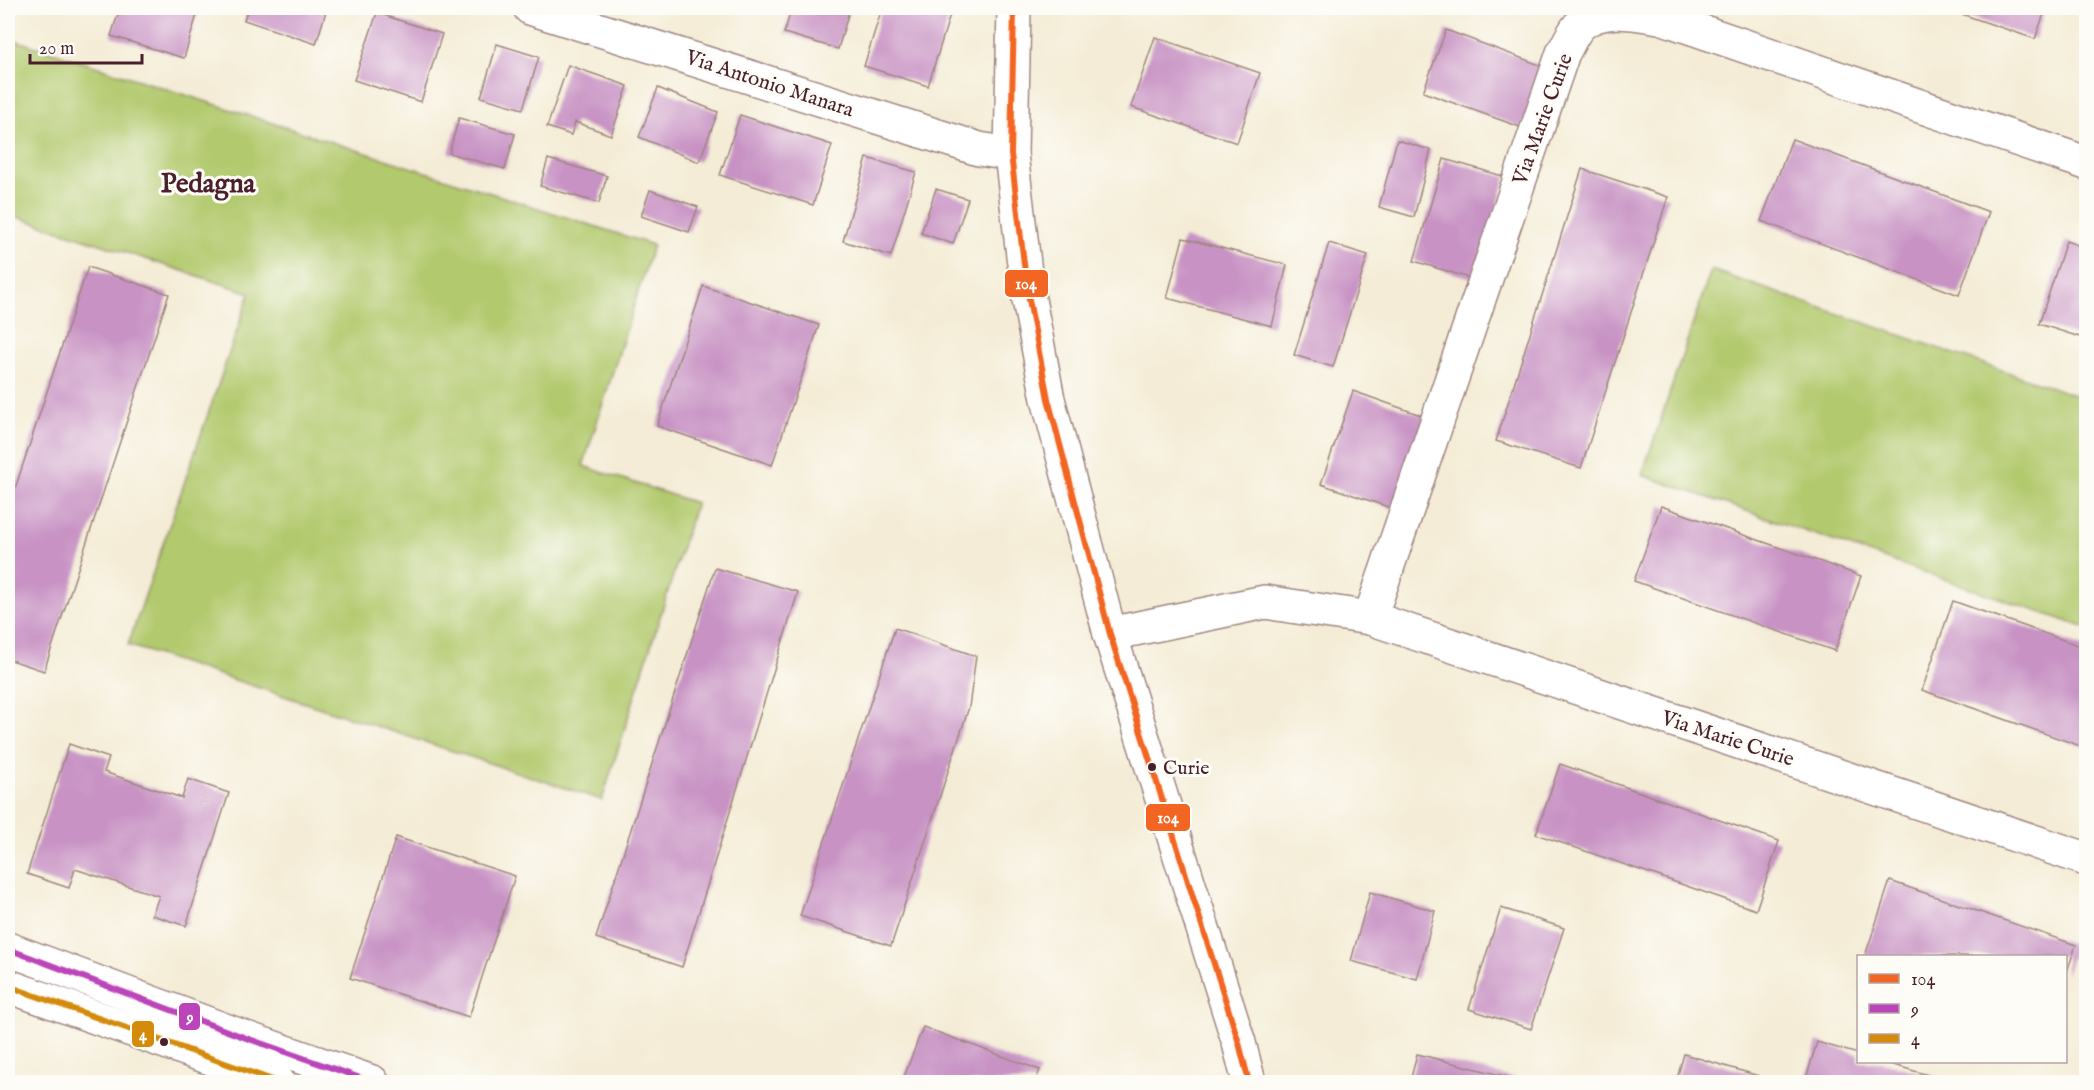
<svg xmlns="http://www.w3.org/2000/svg" width="2094" height="1090" font-family="'IM FELL English',serif">
<style>
.green{fill:#b2c96d;stroke:#7e744c;stroke-width:1.5}
.building{fill:#c893c4}
.lines{fill:none;stroke-linecap:round;stroke-linejoin:round}
.street-casing{stroke:#9f8680;stroke-width:36}
.street{stroke:#fff;stroke-width:33}
.bus-1-casing{stroke:#fdfcf7;stroke-width:10}
.bus-2-casing{stroke:#fdfcf7;stroke-width:10}
.bus-3-casing{stroke:#fdfcf7;stroke-width:10}
.bus-1{stroke:#f26522;stroke-width:6}
.bus-2{stroke:#b4b;stroke-width:6}
.bus-3{stroke:#d48b09;stroke-width:6}
.bus-dot{fill:#4a1f2b;stroke:#fdfcf7;stroke-width:2}
.labels{text-anchor:middle;stroke-width:6;stroke-linejoin:round;paint-order:stroke}
.bus-label{font-size:20px;fill:#4a1f2b;stroke:#fdfcf7;text-anchor:start}
.street-label{font-size:21px;fill:#4a1f2b;stroke:#fdfcf7}
.district-label{font-size:27px;font-weight:bold;fill:#4a1f2b;stroke:#fdfcf7}
.line-badge{stroke:#fdfcf7;stroke-width:2}
.badge-label{font-size:16px;text-anchor:middle;font-weight:bold;fill:#fff}
</style>
<rect width="100%" height="100%" fill="#fdfcf7"/>
<filter id="ink" filterUnits="userSpaceOnUse"><feTurbulence type="fractalNoise" baseFrequency=".0167" numOctaves="2"/><feDisplacementMap in="SourceGraphic" scale="12" xChannelSelector="R" yChannelSelector="G"/><feConvolveMatrix kernelMatrix="1 2 1 2 8 2 1 2 1" color-interpolation-filters="sRGB"/></filter>
<filter id="wash" filterUnits="userSpaceOnUse"><feTurbulence type="fractalNoise" baseFrequency=".008" numOctaves="4" result="noise"/><feDisplacementMap in="SourceGraphic" scale="24" xChannelSelector="R" yChannelSelector="G"/><feGaussianBlur stdDeviation="1.35" result="paint"/><feColorMatrix in="noise" values="0 0 0 0 0 0 0 0 0 0 0 0 0 0 0 0 0 1.4 0 .05"/><feComposite in="paint" operator="in"/></filter>
<g filter="url(#wash)">
<rect width="100%" height="100%" fill="#f4ecd6"/>
<g class="green">
<polygon points="8,38 653,245 583,466 696,503 602,800 128,645 250,293 8,214"/>
<polygon points="1711,270 2086,399 2086,628 1642,475"/>
</g>
<g id="blocks">
<g class="building">
<polygon points="120,8 199,8 184,58 111,36"/>
<polygon points="248,8 327,8 316,44 244,20"/>
<polygon points="792,8 850,8 838,49 784,33"/>
<polygon points="882,8 952,8 928,86 864,66"/>
<polygon points="1944,8 2046,8 2035,39"/>
<polygon points="377,13 442,34 421,102 354,80"/>
<polygon points="1446,30 1545,67 1523,128 1423,92"/>
<polygon points="1155,37 1260,73 1237,143 1131,107"/>
<polygon points="497,44 539,57 523,109 481,97"/>
<polygon points="568,65 628,86 611,135 575,122 571,135 547,127"/>
<polygon points="658,88 718,112 699,162 639,137"/>
<polygon points="740,115 832,145 813,205 720,175"/>
<polygon points="459,118 515,134 505,169 449,153"/>
<polygon points="1792,139 1989,212 1959,295 1761,221"/>
<polygon points="1397,140 1431,150 1414,217 1379,207"/>
<polygon points="867,158 916,172 891,256 843,241"/>
<polygon points="548,159 607,176 599,203 540,186"/>
<polygon points="1444,159 1506,177 1476,280 1414,261"/>
<polygon points="1582,169 1668,197 1581,468 1496,441"/>
<polygon points="936,189 968,199 953,244 921,233"/>
<polygon points="650,190 698,207 689,232 641,216"/>
<polygon points="1183,238 1287,265 1272,326 1167,298"/>
<polygon points="2066,241 2086,248 2086,339 2039,324"/>
<polygon points="1329,243 1368,255 1333,367 1294,355"/>
<polygon points="88,267 169,294 44,671 8,659 8,510"/>
<polygon points="703,286 819,325 772,465 657,426"/>
<polygon points="1353,391 1426,417 1394,509 1321,484"/>
<polygon points="1661,506 1861,576 1835,651 1634,581"/>
<polygon points="715,568 798,592 682,967 596,938"/>
<polygon points="1953,601 2086,648 2086,748 1922,690"/>
<polygon points="895,628 976,656 969,707 891,946 800,916"/>
<polygon points="69,744 109,758 104,772 182,798 188,779 229,793 186,926 152,915 159,896 75,869 69,888 27,874"/>
<polygon points="1560,764 1779,841 1756,910 1536,834"/>
<polygon points="396,837 515,876 469,1017 350,978"/>
<polygon points="1890,881 2076,945 2066,975 2066,956 1865,956"/>
<polygon points="1370,892 1435,911 1417,979 1351,961"/>
<polygon points="1501,908 1564,928 1531,1029 1469,1009"/>
<polygon points="923,1027 1040,1070 1035,1082 902,1082"/>
<polygon points="1817,1042 1858,1054 1858,1062 1883,1062 1932,1076 1930,1082 1805,1082"/>
<polygon points="1417,1054 1517,1079 1516,1082 1410,1082"/>
<polygon points="1684,1054 1759,1076 1757,1082 1676,1082"/>
</g>
</g>
</g>
<g filter="url(#ink)">
<use href="#blocks" fill-opacity="0" stroke="#9f8680" stroke-width="1.5"/>
<g class="lines">
<g class="street-casing">
<g id="street">
<polyline points="530,8 979,149 1011,154"/>
<polyline points="1014,8 1011,154 1027,289 1048,399 1110,634 1239,1043 1249,1082"/>
<polyline points="1370,618 2086,859"/>
<path d="M1110,634L1265,602L1370,618L1563,53C1568,45 1573,31 1581,24C1603,6 1634,13 1660,17L2086,163"/>
<polyline points="8,949 246,1038 372,1082"/>
<polyline points="8,986 278,1082"/>
</g>
</g>
<use href="#street" class="street"/>
<g class="bus-1-casing">
<polyline id="bus-1" points="1014,8 1011,154 1027,289 1048,399 1110,634 1239,1043 1249,1082"/>
</g>
<g class="bus-2-casing">
<polyline id="bus-2" points="8,949 246,1038 372,1082"/>
</g>
<g class="bus-3-casing">
<polyline id="bus-3" points="8,986 278,1082"/>
</g>
<use href="#bus-1" class="bus-1"/>
<use href="#bus-2" class="bus-2"/>
<use href="#bus-3" class="bus-3"/>
</g>
</g>
<g class="bus-dot">
<circle cx="1152" cy="767" r="5"/>
<circle cx="164" cy="1042" r="5"/>
</g>
<g class="labels">
<g class="bus-label">
<text x="1163" y="774">Curie</text>
</g>
<g class="street-label">
<text transform="translate(770 83) rotate(18)" y="7">Via Antonio Manara</text>
<text transform="translate(1542 119) rotate(-70)" y="7">Via Marie Curie</text>
<text transform="translate(1728 738) rotate(18)" y="7">Via Marie Curie</text>
</g>
<g class="district-label">
<text x="208" y="192">Pedagna</text>
</g>
</g>
<g class="line-badge">
<rect x="1004" y="269" width="45" height="29" rx="6" fill="#f26522"/>
<rect x="1145" y="803" width="46" height="29" rx="6" fill="#f26522"/>
<rect x="178" y="1002" width="23" height="29" rx="6" fill="#b4b"/>
<rect x="131" y="1020" width="24" height="28" rx="6" fill="#d48b09"/>
</g>
<g class="badge-label">
<text x="1026" y="289">104</text>
<text x="1168" y="823">104</text>
<text x="190" y="1023">9</text>
<text x="143" y="1040">4</text>
</g>
<rect width="2094" height="1090" fill="none" stroke="#fdfcf7" stroke-width="30"/>
<rect x="1857" y="955" width="210" height="108" fill="#fdfcf7" stroke="#b5a4a5" stroke-width="1.5"/>
<rect x="1869" y="974" width="30" height="9" fill="#f26522" stroke="#b5a4a5" stroke-width="1.5"/>
<text x="1911" y="985" font-size="18" fill="#4a1f2b">104</text>
<rect x="1869" y="1004" width="30" height="9" fill="#bb44bb" stroke="#b5a4a5" stroke-width="1.5"/>
<text x="1911" y="1015" font-size="18" fill="#4a1f2b">9</text>
<rect x="1869" y="1034" width="30" height="9" fill="#d48b09" stroke="#b5a4a5" stroke-width="1.5"/>
<text x="1911" y="1045" font-size="18" fill="#4a1f2b">4</text>
<path d="M30 54v9h112v-9" fill="none" stroke="#4a1f2b" stroke-width="3"/>
<text x="39" y="54" font-size="18" fill="#4a1f2b" stroke="#fdfcf7" stroke-width="4.5" paint-order="stroke">20 m</text>
</svg>
